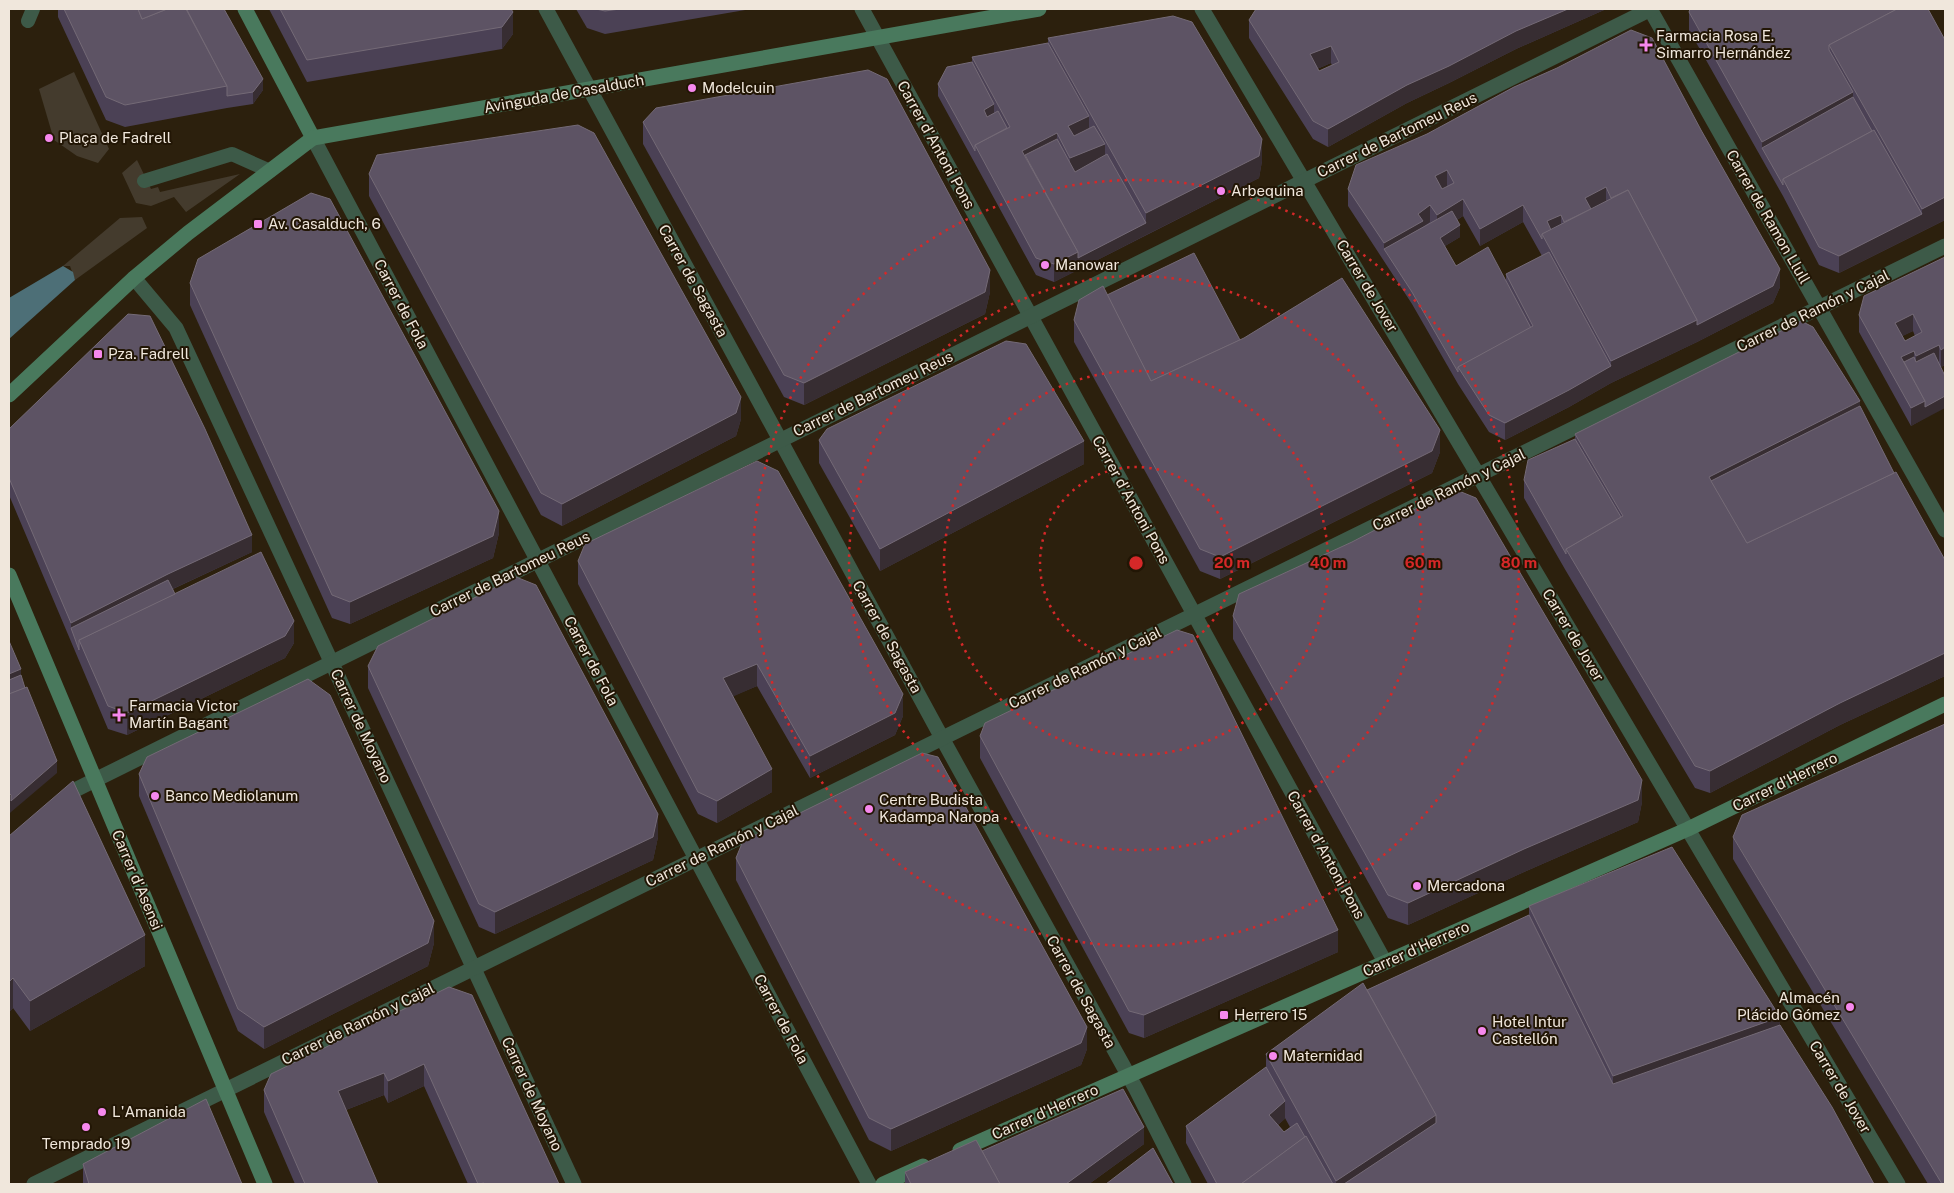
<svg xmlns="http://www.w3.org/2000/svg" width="1954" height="1193" font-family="'Public Sans',sans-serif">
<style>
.green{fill:#443b2d}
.water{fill:#4d6f77}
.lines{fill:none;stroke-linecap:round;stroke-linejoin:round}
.lane{stroke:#3d5a48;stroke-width:14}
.street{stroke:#3d5a48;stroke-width:15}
.secondary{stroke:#49795d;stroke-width:15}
.wall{fill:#4b4155;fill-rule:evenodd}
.shaded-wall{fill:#372d32}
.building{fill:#5d5364;stroke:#746a76;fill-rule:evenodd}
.ring{fill:none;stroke:#d62828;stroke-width:2.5;stroke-dasharray:2.5 5}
.poi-dot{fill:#f688ed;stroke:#221605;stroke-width:2}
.labels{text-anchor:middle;stroke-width:4;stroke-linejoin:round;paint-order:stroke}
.poi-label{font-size:15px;fill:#f0e7dc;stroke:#221605;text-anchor:start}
.street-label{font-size:15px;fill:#f0e7dc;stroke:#221605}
.centre{fill:#d62828;stroke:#221605;stroke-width:2.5}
.ring-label{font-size:15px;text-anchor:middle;font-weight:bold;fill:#d62828;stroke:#221605;stroke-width:4;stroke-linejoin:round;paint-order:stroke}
</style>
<rect width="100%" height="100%" fill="#2c200d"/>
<g class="green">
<polygon points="74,72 109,149 98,163 77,156 54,140 39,89"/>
<polygon points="137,160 151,189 158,187 160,192 240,174 186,212 174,197 151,206 136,203 122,173"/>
<polygon points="142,217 147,228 75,280 70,266 63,266 120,218"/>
</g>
<polygon class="water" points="63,266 73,272 75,280 9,339 9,298"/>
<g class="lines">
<g class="lane">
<polyline points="28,21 33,9"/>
<polyline points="144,181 232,154 270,171"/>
</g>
<g class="street">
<polyline points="546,9 942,738 1136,1089 1184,1184"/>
<polyline points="862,9 1385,962"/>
<polyline points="1202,9 1898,1184"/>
<polyline points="1650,9 1945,530"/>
<polyline points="313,138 869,1184"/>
<polyline points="134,278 176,328 574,1184"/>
<polyline points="62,801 75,790 95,780 1651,9"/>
<polyline points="34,1184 1945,246"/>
</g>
<g class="secondary">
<polyline points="245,9 313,138"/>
<polyline points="9,395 134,278 188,233 313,138 1039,9"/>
<polyline points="9,575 265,1184"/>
<polyline points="960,1150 1688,829 1945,704"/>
<polyline points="883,1184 923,1166"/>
</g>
</g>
<g class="wall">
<polygon points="58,9 224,9 263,90 253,104 227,108 125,127 106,120 58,17"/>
<polygon points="269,9 511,9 513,34 502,49 307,82"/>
<polygon points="576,9 751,9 605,34 587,28"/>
<polygon points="1928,9 1945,220 1839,273 1819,265 1783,196 1689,30 1689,12"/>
<path d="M1604,10L1516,49L1449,83L1407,103L1328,147L1313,139L1249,38V20ZM1331,63L1332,66L1319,71L1317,69Z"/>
<polygon points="1048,38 1262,161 1259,178 1054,282 1036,275 938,96 938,84 972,62 972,57 1048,43"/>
<path d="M1514,87L1780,287L1773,303L1697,342L1611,383L1569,407L1505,440L1489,432L1458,384L1412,304L1348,206V189L1427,134ZM1463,216L1480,246L1523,222L1542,256L1506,274V280L1456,266L1445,246L1460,237L1457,220Z"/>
<polygon points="643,122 990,292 985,314 804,405 784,397 643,144"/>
<polygon points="369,174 741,419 736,436 562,526 541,515 369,196"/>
<path d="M1945,257V365L1941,367L1925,418L1911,426L1859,332V315ZM1913,331L1915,336L1905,341L1902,336Z"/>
<polygon points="190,283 499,533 493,558 350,624 332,618 190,305"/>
<polygon points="1074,320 1240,340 1440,452 1432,473 1220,579 1200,571 1074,342"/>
<polygon points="1860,406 1894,473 1945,560 1945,676 1840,725 1710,793 1695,788 1566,571 1524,498 1524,480 1575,439 1575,434"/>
<polygon points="9,429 252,552 173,589 175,594 294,643 285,658 127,735 108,729 9,495"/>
<polygon points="819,440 1084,464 880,571 819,463"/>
<polygon points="578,561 903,716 895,735 810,778 757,686 733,696 772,792 717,823 698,814 578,584"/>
<polygon points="1233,616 1642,802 1638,822 1524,872 1408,925 1388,918 1233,639"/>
<polygon points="368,666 658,837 653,860 495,934 479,927 368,688"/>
<polygon points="980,736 1338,952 1144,1038 1129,1033 980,758"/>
<polygon points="139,774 434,943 428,966 264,1049 238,1031 139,796"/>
<polygon points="9,836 145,966 30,1031 13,1008 9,1012"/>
<polygon points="1733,837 1945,1184 1928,1184 1733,859"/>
<polygon points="736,858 1087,1049 1081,1065 891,1151 869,1140 736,880"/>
<path d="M1529,906L1780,1025L1874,1184H1208L1186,1143V1126L1266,1067V1054L1367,990L1529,915ZM1285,1118L1290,1127L1284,1132L1278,1125Z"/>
<polygon points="449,987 559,1184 468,1184 424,1086 388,1103 384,1095 346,1110 378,1184 295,1184 264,1112 264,1090"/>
<polygon points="1144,1144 1089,1184 905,1184 905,1172 982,1151"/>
<polygon points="83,1164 242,1184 83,1184"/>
</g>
<g class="shaded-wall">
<polygon points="1568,9 1605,9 1604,10 1516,49 1449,83 1407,103 1328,147 1328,129 1407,85 1516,31"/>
<polygon points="513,12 513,34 502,49 502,27"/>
<polygon points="1331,46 1331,63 1310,72 1310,54"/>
<polygon points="263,79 263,90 253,104 253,92"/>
<polygon points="1853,92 1853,109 1762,148 1762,142"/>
<polygon points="994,104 994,116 984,122 984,110"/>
<polygon points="1089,116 1089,133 1068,143 1068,126"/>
<polygon points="1057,133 1057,151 1028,166 1022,151"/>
<polygon points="1262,139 1262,161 1259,178 1146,235 1146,213"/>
<polygon points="1105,144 1105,162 1070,175 1070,158"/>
<polygon points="1447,170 1447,187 1435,194 1435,176"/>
<polygon points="1606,187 1606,204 1585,215 1585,198"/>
<polygon points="1945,197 1945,220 1839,273 1839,256 1922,214 1922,209"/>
<polygon points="1463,199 1463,216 1437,232 1437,215"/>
<polygon points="1430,205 1430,222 1423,227 1384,249 1384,243 1418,214"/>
<polygon points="1523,205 1523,222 1480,246 1480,229"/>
<polygon points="1561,215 1561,232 1551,251 1547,221"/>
<polygon points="1146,223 1146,235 1078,270 1078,258"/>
<polygon points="1460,225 1460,237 1440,249 1440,238"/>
<polygon points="1078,252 1078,270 1054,282 1054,264"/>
<polygon points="1780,269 1780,287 1773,303 1697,342 1697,325"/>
<polygon points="990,270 990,292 985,314 804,405 804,383"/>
<polygon points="1913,314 1913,331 1895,340 1895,323"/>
<polygon points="1697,320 1697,342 1611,383 1569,407 1505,440 1505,423 1611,366 1611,361"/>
<polygon points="1939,345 1939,362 1916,373 1916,356"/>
<polygon points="1945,347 1945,365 1941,367 1941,350"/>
<polygon points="1914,351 1914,368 1901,363 1901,357"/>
<polygon points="1945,396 1945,408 1911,426 1911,408 1925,401"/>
<polygon points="741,397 741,419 736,436 562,526 562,504"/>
<polygon points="1860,401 1860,424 1717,496 1709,477"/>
<polygon points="1440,430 1440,452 1432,473 1220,579 1220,557"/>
<polygon points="1084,441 1084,464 880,571 880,549"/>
<polygon points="499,511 499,533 493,558 350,624 350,602"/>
<polygon points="252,535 252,552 168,591 71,628 71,640 71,623 168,574"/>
<polygon points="294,621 294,643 285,658 127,735 127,713"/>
<polygon points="1945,653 1945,676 1840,725 1710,793 1710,771 1840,703"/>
<polygon points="757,664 757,686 723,701 723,678"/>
<polygon points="21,669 21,681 9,686 9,674"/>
<polygon points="903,694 903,716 895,735 810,778 810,756"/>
<polygon points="57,761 57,773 11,812 11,801"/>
<polygon points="772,769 772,792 717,823 717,801"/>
<polygon points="1642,780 1642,802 1638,822 1524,872 1408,925 1408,903"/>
<polygon points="11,795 11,812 9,814 9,797"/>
<polygon points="658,814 658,837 653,860 495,934 495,912"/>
<polygon points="434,921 434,943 428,966 264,1049 264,1027"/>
<polygon points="1338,930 1338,952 1144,1038 1144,1015"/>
<polygon points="145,935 145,966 30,1031 30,1001"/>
<polygon points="13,978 13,1008 9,1012 9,982"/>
<polygon points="1780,1017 1780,1047 1613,1106 1613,1076"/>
<polygon points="1087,1027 1087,1049 1081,1065 891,1151 891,1129"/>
<polygon points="424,1064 424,1086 388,1103 388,1081"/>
<polygon points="384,1073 384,1095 338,1113 338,1091"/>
<polygon points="1285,1101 1285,1119 1269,1132 1269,1115"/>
<polygon points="1436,1115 1436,1145 1378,1184 1336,1184 1336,1181"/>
<polygon points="1144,1127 1144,1144 1089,1184 1066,1184"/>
</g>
<g class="building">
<polygon points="64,9 138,9 142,19 167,9 186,9 227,86 125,105 106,97"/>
<polygon points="138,9 167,9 142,19"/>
<polygon points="189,9 224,9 263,79 253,92 227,96 227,86 187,10"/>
<polygon points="280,9 511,9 513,12 502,27 307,60"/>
<polygon points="596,9 620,9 605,11"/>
<path d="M1256,9H1568L1516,31L1449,66L1407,85L1328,129L1313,121L1249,20ZM1331,46L1339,62L1319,71L1310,54Z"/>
<polygon points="1690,9 1897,9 1829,45 1829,50 1853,92 1762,142 1689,12"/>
<polygon points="1897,9 1928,9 1945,40 1945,197 1922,209 1829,45"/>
<polygon points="1173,16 1192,22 1262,139 1259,156 1146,213 1048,38"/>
<path d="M1631,30L1652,38L1701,130L1780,269L1773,286L1697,325V320L1628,190L1611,198L1606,187L1585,198L1591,209L1564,222L1561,215L1547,221L1551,230L1542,234V239L1523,205L1480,229L1463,199L1437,215L1430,205L1418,214L1423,221L1384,243L1348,189L1356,165L1427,134L1514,87L1557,68ZM1447,170L1454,183L1442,189L1435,176Z"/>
<polygon points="1048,43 1089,116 1068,126 1074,136 1094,126 1105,144 1070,158 1057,133 1022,151 1078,252 1054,264 1036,258 975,145 1010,127 972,57"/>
<polygon points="972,62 994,104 984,110 987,117 998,111 1007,128 975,145 975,151 938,84 947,67"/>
<polygon points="868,70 887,79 990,270 985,292 804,383 784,375 643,122 656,108"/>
<polygon points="1853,97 1872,131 1783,179 1783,185 1762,148"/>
<polygon points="578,125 594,133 741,397 736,413 562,504 541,493 369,174 377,155"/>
<polygon points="1874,130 1922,214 1839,256 1819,247 1783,179"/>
<polygon points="1057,139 1075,172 1107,154 1146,223 1078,258 1078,252 1025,155"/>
<polygon points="1628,190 1697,320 1611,361 1542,234"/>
<polygon points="311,193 330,199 499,511 493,536 350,602 332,595 190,283 198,259"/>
<polygon points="1452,211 1460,225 1440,238 1456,266 1488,247 1531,328 1458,367 1458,372 1412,292 1384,249"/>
<polygon points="1549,252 1611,366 1569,390 1505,423 1489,415 1458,367 1533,326 1506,274"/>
<polygon points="1194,253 1240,340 1151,381 1107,295"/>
<path d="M1945,257V347L1941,350L1939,345L1916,356L1914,351L1901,357L1925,401L1911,408L1859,315L1864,296ZM1913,314L1922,332L1905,341L1895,323Z"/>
<polygon points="1342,278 1440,430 1432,451 1220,557 1200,549 1074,320 1079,300 1103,286 1151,381 1244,338"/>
<polygon points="128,314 150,316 205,429 252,535 168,574 71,623 9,478 9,429"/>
<polygon points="1801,321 1813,327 1860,401 1709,477 1747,543 1896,472 1945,560 1945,653 1840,703 1710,771 1695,766 1566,549 1623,516 1575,434"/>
<polygon points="1006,341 1026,344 1084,441 880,549 819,440 827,429"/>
<polygon points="1934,353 1945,376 1945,396 1925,407 1925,401 1904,362 1914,357 1916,362"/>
<polygon points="1860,406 1894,473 1747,543 1711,481"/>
<polygon points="1575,439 1621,517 1566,549 1566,554 1524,480 1528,460"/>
<polygon points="757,461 778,471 903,694 895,713 810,756 757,664 723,678 772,769 717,801 698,792 578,561 585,544"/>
<polygon points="1454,489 1476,498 1642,780 1638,800 1524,849 1408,903 1388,895 1233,616 1239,594 1352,542"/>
<polygon points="261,552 294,621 285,636 127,713 108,706 79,640"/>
<polygon points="516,577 536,585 658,814 653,837 495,912 479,904 368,666 378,646"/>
<polygon points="168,580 175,594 79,640 79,650 71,628"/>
<polygon points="1177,630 1193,635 1338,930 1144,1015 1129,1011 980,736 985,723"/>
<polygon points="9,641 21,669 9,674"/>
<polygon points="21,675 25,688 9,694 9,680"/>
<polygon points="308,679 330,695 434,921 428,943 264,1027 238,1009 139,774 147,757"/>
<polygon points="27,687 57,761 11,801 11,795 9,793 9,694"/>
<polygon points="1945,724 1945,1184 1942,1184 1733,837 1742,815"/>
<polygon points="922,753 938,757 1087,1027 1081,1043 891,1129 869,1118 736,858 743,841"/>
<polygon points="73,781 145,935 30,1001 13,978 9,982 9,836"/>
<polygon points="1672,847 1780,1017 1613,1076 1529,906"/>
<polygon points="1529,915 1613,1084 1780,1025 1832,1107 1874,1184 1344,1184 1436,1123 1436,1115 1367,990"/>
<polygon points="1363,983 1436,1115 1336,1181 1266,1054"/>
<polygon points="449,987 472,995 559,1184 485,1184 484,1183 478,1184 424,1064 388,1081 384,1073 338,1091 378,1184 305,1184 264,1090 271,1074"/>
<polygon points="1266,1067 1285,1101 1269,1115 1284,1132 1297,1123 1305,1137 1241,1184 1217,1184 1186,1126"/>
<polygon points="1123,1089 1144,1127 1066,1184 1000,1184 982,1151"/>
<polygon points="206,1099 242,1184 89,1184 83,1164"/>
<polygon points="1306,1136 1333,1184 1241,1184"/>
<polygon points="976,1140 1000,1184 911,1184 905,1172"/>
<polygon points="1153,1148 1173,1184 1106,1184"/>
</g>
<g class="ring">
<circle cx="1136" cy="563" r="96"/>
<circle cx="1136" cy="563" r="192"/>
<circle cx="1136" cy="563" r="287"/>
<circle cx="1136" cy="563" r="383"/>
</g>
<g class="poi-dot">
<path d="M1643.5 37.5h5v5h5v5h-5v5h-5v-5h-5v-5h5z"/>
<circle cx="692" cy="88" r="5"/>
<circle cx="49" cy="138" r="5"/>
<circle cx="1221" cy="191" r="5"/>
<rect x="253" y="219" width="10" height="10" rx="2.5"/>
<circle cx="1045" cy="265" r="5"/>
<rect x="93" y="349" width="10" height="10" rx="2.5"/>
<path d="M116.5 707.5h5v5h5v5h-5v5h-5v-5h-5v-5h5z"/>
<circle cx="155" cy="796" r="5"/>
<circle cx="869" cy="809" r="5"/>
<circle cx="1417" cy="886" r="5"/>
<circle cx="1850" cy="1007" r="5"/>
<rect x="1219" y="1010" width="10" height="10" rx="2.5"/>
<circle cx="1482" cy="1031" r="5"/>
<circle cx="1273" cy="1056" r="5"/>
<circle cx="102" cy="1112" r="5"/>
<circle cx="86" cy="1127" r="5"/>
</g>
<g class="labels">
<g class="poi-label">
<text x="1656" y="41">Farmacia Rosa E.<tspan x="1656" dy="17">Simarro Hernández</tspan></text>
<text x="702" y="93">Modelcuin</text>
<text x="59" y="143">Plaça de Fadrell</text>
<text x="1231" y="196">Arbequina</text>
<text x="268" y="229">Av. Casalduch, 6</text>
<text x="1055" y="270">Manowar</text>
<text x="108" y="359">Pza. Fadrell</text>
<text x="129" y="711">Farmacia Victor<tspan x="129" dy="17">Martín Bagant</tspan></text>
<text x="165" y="801">Banco Mediolanum</text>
<text x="879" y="805">Centre Budista<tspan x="879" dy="17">Kadampa Naropa</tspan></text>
<text x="1427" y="891">Mercadona</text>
<text x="1840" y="1003" text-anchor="end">Almacén<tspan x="1840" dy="17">Plácido Gómez</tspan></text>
<text x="1234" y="1020">Herrero 15</text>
<text x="1492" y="1027">Hotel Intur<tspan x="1492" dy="17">Castellón</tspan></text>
<text x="1283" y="1061">Maternidad</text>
<text x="112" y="1117">L'Amanida</text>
<text x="86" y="1149" text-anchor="middle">Temprado 19</text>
</g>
<g class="street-label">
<text transform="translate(564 94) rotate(-10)" y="5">Avinguda de Casalduch</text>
<text transform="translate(1397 135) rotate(-26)" y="5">Carrer de Bartomeu Reus</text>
<text transform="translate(936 145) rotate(61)" y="5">Carrer d'Antoni Pons</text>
<text transform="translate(1768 217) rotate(60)" y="5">Carrer de Ramon Llull</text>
<text transform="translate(693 281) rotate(61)" y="5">Carrer de Sagasta</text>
<text transform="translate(1367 286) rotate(59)" y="5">Carrer de Jover</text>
<text transform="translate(401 304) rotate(62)" y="5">Carrer de Fola</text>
<text transform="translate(1813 311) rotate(-26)" y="5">Carrer de Ramón y Cajal</text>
<text transform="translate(873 394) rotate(-26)" y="5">Carrer de Bartomeu Reus</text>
<text transform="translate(1449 490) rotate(-26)" y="5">Carrer de Ramón y Cajal</text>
<text transform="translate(1131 500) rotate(61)" y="5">Carrer d'Antoni Pons</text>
<text transform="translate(510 574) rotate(-26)" y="5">Carrer de Bartomeu Reus</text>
<text transform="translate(1573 635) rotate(59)" y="5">Carrer de Jover</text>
<text transform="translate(887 637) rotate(61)" y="5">Carrer de Sagasta</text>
<text transform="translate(591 661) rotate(62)" y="5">Carrer de Fola</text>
<text transform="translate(1085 668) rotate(-26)" y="5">Carrer de Ramón y Cajal</text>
<text transform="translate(361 726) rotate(65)" y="5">Carrer de Moyano</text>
<text transform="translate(1785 782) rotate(-26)" y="5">Carrer d'Herrero</text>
<text transform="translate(722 846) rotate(-26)" y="5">Carrer de Ramón y Cajal</text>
<text transform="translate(1326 855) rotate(61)" y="5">Carrer d'Antoni Pons</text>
<text transform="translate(137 880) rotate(67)" y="5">Carrer d'Asensi</text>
<text transform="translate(1416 949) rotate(-24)" y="5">Carrer d'Herrero</text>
<text transform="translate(1081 992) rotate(61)" y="5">Carrer de Sagasta</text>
<text transform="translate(781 1019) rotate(62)" y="5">Carrer de Fola</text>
<text transform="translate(358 1024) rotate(-26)" y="5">Carrer de Ramón y Cajal</text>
<text transform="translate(1840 1087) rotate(59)" y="5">Carrer de Jover</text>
<text transform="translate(532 1094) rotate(65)" y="5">Carrer de Moyano</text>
<text transform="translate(1045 1112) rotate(-24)" y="5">Carrer d'Herrero</text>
</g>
</g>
<circle cx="1136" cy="563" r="8" class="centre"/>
<g class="ring-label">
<text x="1232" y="568">20 m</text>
<text x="1328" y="568">40 m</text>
<text x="1423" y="568">60 m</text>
<text x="1519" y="568">80 m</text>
</g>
<rect width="1954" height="1193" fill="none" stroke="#f0e7dc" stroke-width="20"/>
</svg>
